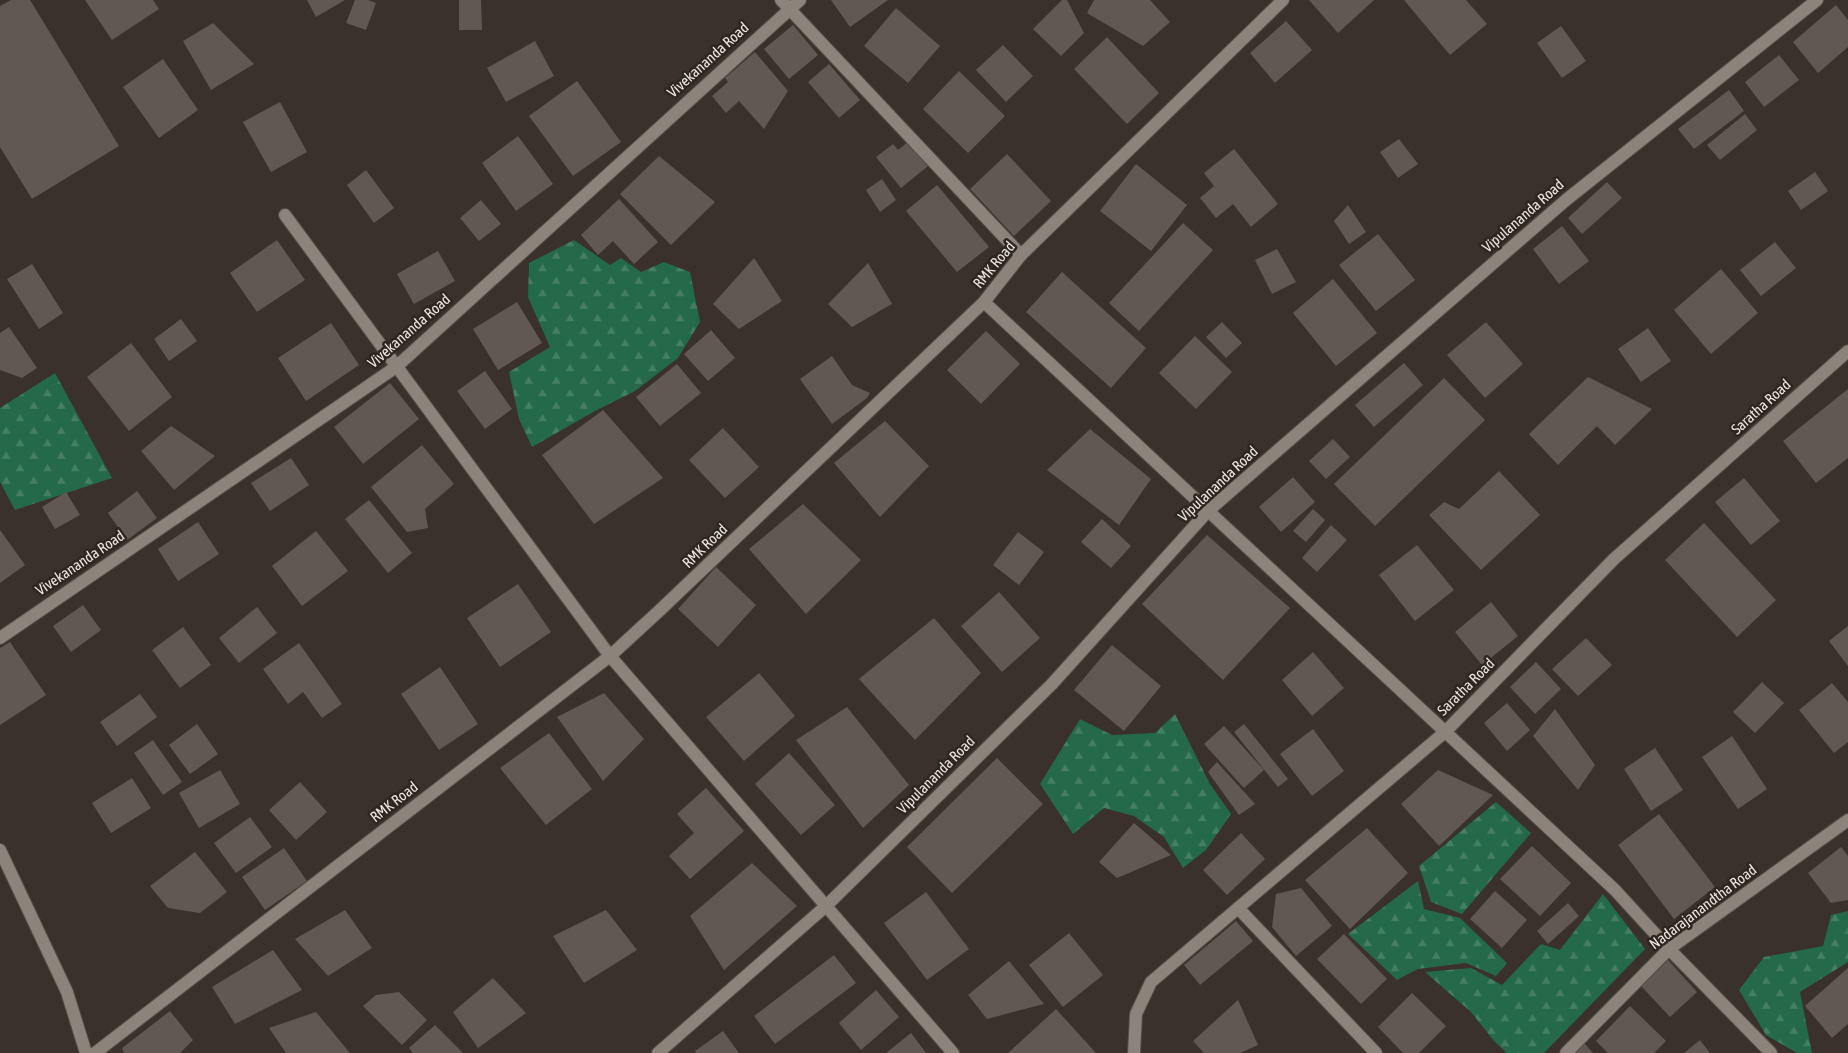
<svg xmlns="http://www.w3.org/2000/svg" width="1848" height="1053" font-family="'Asap Condensed',sans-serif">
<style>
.forest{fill:url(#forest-firs)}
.building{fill:#615951}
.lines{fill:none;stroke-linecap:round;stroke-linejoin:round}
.street-casing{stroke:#554e48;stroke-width:14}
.street{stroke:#8c837b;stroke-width:12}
.labels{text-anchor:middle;stroke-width:5;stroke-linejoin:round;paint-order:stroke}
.street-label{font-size:15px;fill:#ebe6e2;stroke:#2e2720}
</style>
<defs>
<pattern id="forest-firs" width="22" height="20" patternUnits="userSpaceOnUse" patternTransform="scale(1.25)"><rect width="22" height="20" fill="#246949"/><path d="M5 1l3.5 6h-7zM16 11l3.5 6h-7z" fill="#447e63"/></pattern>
</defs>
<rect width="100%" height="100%" fill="#39312a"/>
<g class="forest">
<polygon points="574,240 610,265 621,258 641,272 664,262 690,272 700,322 678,358 635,391 595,411 532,447 519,419 509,372 550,347 528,297 529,263"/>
<polygon points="55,373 112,478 15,510 0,482 0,408"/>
<polygon points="1175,714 1210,784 1231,814 1206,850 1183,868 1164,837 1134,816 1104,808 1073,834 1040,784 1080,719 1112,735 1155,733"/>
<polygon points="1496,802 1531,833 1462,914 1431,902 1419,866"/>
<polygon points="1418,881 1424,909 1460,918 1507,963 1496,976 1466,963 1418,969 1397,980 1348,934"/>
<polygon points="1603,894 1645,949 1544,1053 1507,1053 1494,1041 1471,1012 1425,972 1471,968 1502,985 1541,944 1560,950"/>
<polygon points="1848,911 1848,962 1800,992 1812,1053 1797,1053 1766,1035 1739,990 1764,957 1823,946 1831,915"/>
</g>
<g class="building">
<polygon points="11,0 30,0 119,146 32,199 0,147 0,6"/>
<polygon points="85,0 153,0 159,9 112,40"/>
<polygon points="307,0 345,0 316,17"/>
<polygon points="355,0 368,0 376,3 366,30 346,23"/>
<polygon points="459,0 481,0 482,30 459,30"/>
<polygon points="831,0 888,0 850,27"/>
<polygon points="1062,0 1067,0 1084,33 1061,56 1033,29"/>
<polygon points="1094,0 1150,0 1170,22 1143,46 1087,13"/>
<polygon points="1309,0 1374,0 1338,33"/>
<polygon points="1404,0 1466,0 1487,24 1450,55"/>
<polygon points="1836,5 1848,20 1848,47 1818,73 1793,42"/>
<polygon points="896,8 940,46 908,83 864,46"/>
<polygon points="1286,21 1312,50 1275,83 1250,53"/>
<polygon points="213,23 254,64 211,90 183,41"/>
<polygon points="793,25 818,55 789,79 764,49"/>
<polygon points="1561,26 1586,61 1562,78 1537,43"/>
<polygon points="1107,37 1159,93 1127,124 1074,69"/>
<polygon points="535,41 554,76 506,102 487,68"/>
<polygon points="1003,45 1033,76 1006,102 976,70"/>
<polygon points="755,52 788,91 764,129 739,101 726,113 712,96 728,82 725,78"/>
<polygon points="1779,55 1799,80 1764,107 1745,82"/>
<polygon points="163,59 198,110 159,138 123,87"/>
<polygon points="829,64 860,100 839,118 808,82"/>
<polygon points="959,71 1005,116 968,153 923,109"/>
<polygon points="577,81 621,142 573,176 529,116"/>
<polygon points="1729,90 1744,111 1694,149 1678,129"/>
<polygon points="280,102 307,152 271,172 243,122"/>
<polygon points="1745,114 1757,130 1720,160 1707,145"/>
<polygon points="518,136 553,184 516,211 482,163"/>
<polygon points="1399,139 1418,164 1398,178 1380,152"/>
<polygon points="909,141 928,166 901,188 876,157 893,144 898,150"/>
<polygon points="1234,149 1278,204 1251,227 1233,204 1216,218 1200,198 1214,186 1204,173"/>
<polygon points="1007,154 1051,201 1014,236 970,189"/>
<polygon points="659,156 715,202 671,245 620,194"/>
<polygon points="1136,164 1187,205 1151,251 1100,211"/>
<polygon points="366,170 394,208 374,223 347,185"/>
<polygon points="1815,172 1828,191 1801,210 1788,191"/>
<polygon points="882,179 896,200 880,212 866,190"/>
<polygon points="1607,182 1622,198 1582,234 1568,218"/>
<polygon points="937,185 989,247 957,272 906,211"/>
<polygon points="619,199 658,242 634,264 613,241 598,255 581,235"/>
<polygon points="481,200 501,224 479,241 460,218"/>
<polygon points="1348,205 1366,232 1349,244 1334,221"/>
<polygon points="1183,223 1213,250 1139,331 1109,303"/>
<polygon points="1562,226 1589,261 1559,284 1533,249"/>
<polygon points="1378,234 1415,280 1376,311 1339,265"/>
<polygon points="277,240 305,280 257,312 230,273"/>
<polygon points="1775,242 1796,268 1761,296 1740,270"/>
<polygon points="1277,249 1296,282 1272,294 1255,260"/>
<polygon points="438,251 455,281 414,304 397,274"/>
<polygon points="754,258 782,301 739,329 713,304"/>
<polygon points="868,263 892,304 852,327 828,304"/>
<polygon points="32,264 63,313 39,329 7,279"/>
<polygon points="1721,269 1758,313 1711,354 1674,310"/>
<polygon points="1062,272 1146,348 1111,388 1026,312"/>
<polygon points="1333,279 1377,333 1336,366 1293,313"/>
<polygon points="517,302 542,343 498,370 473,329"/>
<polygon points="181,319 197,341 169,361 154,339"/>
<polygon points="1222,322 1242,343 1226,358 1206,337"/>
<polygon points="1486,322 1523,364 1485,398 1447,355"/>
<polygon points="331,323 359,365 306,401 278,358"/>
<polygon points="9,327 37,368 22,378 0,370 0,333"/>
<polygon points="1648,328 1671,361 1641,382 1618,349"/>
<polygon points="711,330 735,358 708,381 684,354"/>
<polygon points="986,331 1020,364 981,404 947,370"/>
<polygon points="1195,336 1232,372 1196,409 1159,373"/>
<polygon points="131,343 172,397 129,431 87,377"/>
<polygon points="832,356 852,385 870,393 867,398 832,424 800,379"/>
<polygon points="1404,363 1423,385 1374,427 1355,405"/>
<polygon points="677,364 701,393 660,426 636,397"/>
<polygon points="485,371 512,409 485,429 457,391"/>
<polygon points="1588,377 1652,409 1615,445 1597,426 1558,465 1529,434"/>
<polygon points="1444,378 1485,420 1375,526 1334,484"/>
<polygon points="390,383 419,419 363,464 334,427"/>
<polygon points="1848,389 1848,458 1816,483 1783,441"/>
<polygon points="603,410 663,478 594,524 542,455"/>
<polygon points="885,421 929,466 880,517 834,463"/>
<polygon points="171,426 215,456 174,490 141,451"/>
<polygon points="723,428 759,467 725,498 689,460"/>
<polygon points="1090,429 1151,479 1119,525 1047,470"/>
<polygon points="1333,439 1350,457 1326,479 1309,461"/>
<polygon points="422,445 454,484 425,509 428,528 407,532 371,487"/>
<polygon points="291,458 309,485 270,511 251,483"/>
<polygon points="1499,471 1540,515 1481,570 1429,515 1444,502 1459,509"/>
<polygon points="1293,477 1315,502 1281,532 1259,507"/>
<polygon points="1744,478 1780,521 1751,545 1715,502"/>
<polygon points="137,491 157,518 127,540 108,513"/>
<polygon points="66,492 80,515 55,529 42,507"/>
<polygon points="369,500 412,553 388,573 345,519"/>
<polygon points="803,504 861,560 806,614 749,549"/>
<polygon points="1313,509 1325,520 1306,542 1293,531"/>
<polygon points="1102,519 1131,546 1111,568 1081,542"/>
<polygon points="198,522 219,554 178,581 158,549"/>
<polygon points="1704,523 1776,600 1737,637 1665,560"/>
<polygon points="1331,525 1347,540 1317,572 1302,558"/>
<polygon points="0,530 25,565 0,583"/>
<polygon points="316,531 348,571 302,606 272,566"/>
<polygon points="1018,532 1044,552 1019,585 993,565"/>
<polygon points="1207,535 1290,608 1223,680 1142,604"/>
<polygon points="1417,545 1454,590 1415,621 1379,575"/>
<polygon points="716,567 756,605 718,647 678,609"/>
<polygon points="518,584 551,632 500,667 467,618"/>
<polygon points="999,592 1040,638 1002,672 961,626"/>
<polygon points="1491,602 1518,636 1482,665 1455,632"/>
<polygon points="83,605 101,630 71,652 53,626"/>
<polygon points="257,607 277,633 239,663 219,638"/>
<polygon points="934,618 981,673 915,740 859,679"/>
<polygon points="1848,626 1848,666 1829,641"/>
<polygon points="183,627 211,665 180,688 152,650"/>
<polygon points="1586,638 1612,665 1578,696 1552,669"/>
<polygon points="10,642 46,695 0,725 0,648"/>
<polygon points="299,643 342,704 322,718 303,692 288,704 263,669"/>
<polygon points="1112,645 1161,686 1124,731 1074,690"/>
<polygon points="1313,652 1344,688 1312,716 1282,680"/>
<polygon points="1536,662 1561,689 1535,714 1510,687"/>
<polygon points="440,667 478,724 439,750 401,694"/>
<polygon points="759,673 795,716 744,761 706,717"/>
<polygon points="1762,682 1784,703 1755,733 1733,712"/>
<polygon points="1832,683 1848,702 1848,742 1834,753 1799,710"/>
<polygon points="604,693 644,739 603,781 557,717"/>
<polygon points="140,694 157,717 117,746 100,722"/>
<polygon points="1507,703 1530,730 1507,751 1484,723"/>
<polygon points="847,707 909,785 863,828 796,740"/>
<polygon points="1555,709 1595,765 1578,790 1533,736"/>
<polygon points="197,724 218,754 190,774 169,745"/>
<polygon points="1244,724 1288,779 1278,787 1234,732"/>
<polygon points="1224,726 1264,770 1244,788 1204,744"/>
<polygon points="1313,729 1344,771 1312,796 1280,754"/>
<polygon points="549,733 592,789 546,825 500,768"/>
<polygon points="1732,736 1767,789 1738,809 1702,757"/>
<polygon points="153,740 182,782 163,795 134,753"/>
<polygon points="1655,748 1683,790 1651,811 1624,769"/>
<polygon points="789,753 835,805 801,835 755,784"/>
<polygon points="997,758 1043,804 952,893 907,847"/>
<polygon points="1217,762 1255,804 1239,815 1208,772"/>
<polygon points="220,770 240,804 199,828 179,793"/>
<polygon points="1438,770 1493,795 1439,846 1401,804"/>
<polygon points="132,778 151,808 111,833 92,803"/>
<polygon points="300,782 327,812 296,840 269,810"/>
<polygon points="706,788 744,831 690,879 669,856 694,833 677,814"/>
<polygon points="1659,814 1715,887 1674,919 1618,845"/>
<polygon points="250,817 272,847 236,873 214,843"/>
<polygon points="1134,823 1171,855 1117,878 1099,862"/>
<polygon points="1367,828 1408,873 1350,929 1305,880"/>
<polygon points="1241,833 1265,859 1227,895 1203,870"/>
<polygon points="1532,846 1571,883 1540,916 1500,879"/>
<polygon points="1841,847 1848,856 1848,900 1831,903 1808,873"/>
<polygon points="284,848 307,881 265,910 242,877"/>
<polygon points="195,852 227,892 200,913 168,908 150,886"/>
<polygon points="752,863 797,906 724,970 690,916"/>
<polygon points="1301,888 1332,926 1296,956 1272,927 1276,894"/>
<polygon points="1495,891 1527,920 1502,948 1470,919"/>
<polygon points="926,892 969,949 927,980 884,923"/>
<polygon points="1568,903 1579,916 1548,944 1537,931"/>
<polygon points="345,910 372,948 328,976 295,939"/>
<polygon points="606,910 637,950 584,983 553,936"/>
<polygon points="1236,921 1253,941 1200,985 1184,965"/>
<polygon points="1069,933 1103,975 1063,1007 1029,965"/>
<polygon points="1344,934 1387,979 1361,1004 1317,959"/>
<polygon points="273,950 302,990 235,1024 212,987"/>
<polygon points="834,955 856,983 775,1044 754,1016"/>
<polygon points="1668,960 1697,992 1670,1017 1641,986"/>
<polygon points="1009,961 1044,1004 987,1019 968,995"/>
<polygon points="1848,968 1848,1024 1832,1038 1805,1006"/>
<polygon points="493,978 526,1013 478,1048 453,1012"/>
<polygon points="876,990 899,1017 861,1050 839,1023"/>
<polygon points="399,992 427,1020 402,1045 363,1006 376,995"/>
<polygon points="1412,993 1446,1026 1419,1053 1403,1053 1378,1027"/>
<polygon points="1238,1000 1258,1045 1240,1053 1204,1053 1193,1041"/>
<polygon points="1630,1006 1666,1041 1654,1053 1608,1053 1596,1041"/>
<polygon points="1056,1009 1096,1053 1008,1053"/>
<polygon points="170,1011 193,1040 180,1053 124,1053 122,1048"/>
<polygon points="316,1012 350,1053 286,1053 269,1028"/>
<polygon points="435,1025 463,1053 413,1053 409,1048"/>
<polygon points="723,1031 739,1053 696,1053 695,1051"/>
<polygon points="911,1033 926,1053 886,1053"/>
<polygon points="1700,1040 1710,1053 1684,1053"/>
<polygon points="1584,1043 1593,1053 1573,1053"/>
</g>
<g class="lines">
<g class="street-casing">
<g id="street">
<polyline points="781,0 1021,255"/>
<polyline points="285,215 610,656 953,1053"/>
<polyline points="984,302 1615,890 1669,949 1771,1053"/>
<polyline points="0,638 396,367 800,0"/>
<polyline points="0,850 67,992 86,1053"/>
<polyline points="1238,908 1376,1053"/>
<polyline points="95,1053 610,656 659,611 984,302 1021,255 1283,0"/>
<polyline points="658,1053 826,906 1052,684 1208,511 1566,200 1817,0"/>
<polyline points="1134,1053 1136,1014 1151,982 1445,732 1614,559 1848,351"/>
<polyline points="1566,1053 1669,949 1848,820"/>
</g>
</g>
<use href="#street" class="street"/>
</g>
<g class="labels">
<g class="street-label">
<text transform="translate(708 60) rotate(-42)" y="5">Vivekananda Road</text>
<text transform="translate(1523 216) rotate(-41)" y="5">Vipulananda Road</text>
<text transform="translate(994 265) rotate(-50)" y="5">RMK Road</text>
<text transform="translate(409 331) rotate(-41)" y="5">Vivekananda Road</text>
<text transform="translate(1761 407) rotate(-42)" y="5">Saratha Road</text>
<text transform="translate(1218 484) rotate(-43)" y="5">Vipulananda Road</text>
<text transform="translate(705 546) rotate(-44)" y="5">RMK Road</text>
<text transform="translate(80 563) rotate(-34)" y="5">Vivekananda Road</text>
<text transform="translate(1466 687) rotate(-45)" y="5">Saratha Road</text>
<text transform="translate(936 775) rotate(-45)" y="5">Vipulananda Road</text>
<text transform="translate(394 802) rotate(-38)" y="5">RMK Road</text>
<text transform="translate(1703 907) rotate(-37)" y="5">Nadarajanandtha Road</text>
</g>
</g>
</svg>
